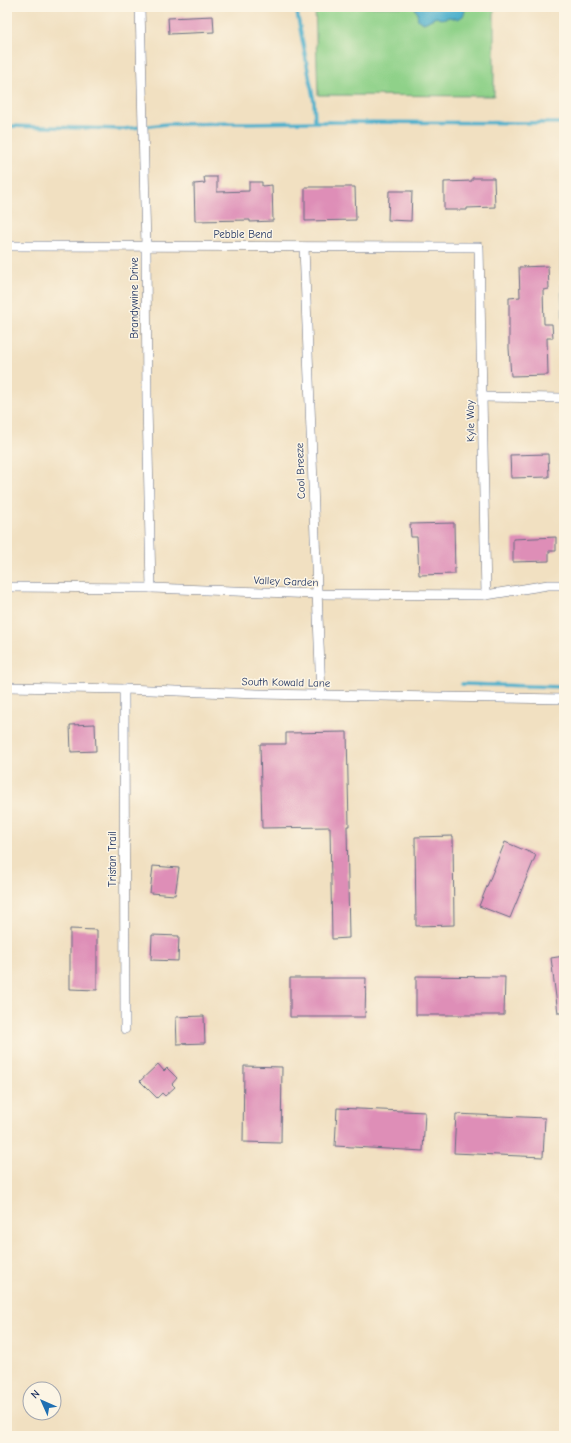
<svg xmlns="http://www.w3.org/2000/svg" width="571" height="1443" font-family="'Comic Neue',sans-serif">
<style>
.green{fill:#8fd189;stroke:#558074}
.water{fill:#4db0cc;stroke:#347095}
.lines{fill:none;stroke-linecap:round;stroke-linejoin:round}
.stream{stroke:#4db0cc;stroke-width:3.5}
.building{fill:#de8eb7}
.street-casing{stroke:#666d81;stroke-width:10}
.street{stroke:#fff;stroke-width:9}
.labels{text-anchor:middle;stroke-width:3;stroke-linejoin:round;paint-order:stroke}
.street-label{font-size:11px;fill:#1b2f5e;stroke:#fcf5e5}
</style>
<rect width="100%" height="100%" fill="#fcf5e5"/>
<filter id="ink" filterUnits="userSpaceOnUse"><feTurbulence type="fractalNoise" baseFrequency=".025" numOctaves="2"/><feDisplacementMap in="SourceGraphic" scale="8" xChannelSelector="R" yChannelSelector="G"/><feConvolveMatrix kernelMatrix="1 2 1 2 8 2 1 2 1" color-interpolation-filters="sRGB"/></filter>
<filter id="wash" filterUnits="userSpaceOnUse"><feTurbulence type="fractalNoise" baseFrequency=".012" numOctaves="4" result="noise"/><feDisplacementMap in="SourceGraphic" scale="16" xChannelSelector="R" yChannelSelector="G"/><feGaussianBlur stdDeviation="0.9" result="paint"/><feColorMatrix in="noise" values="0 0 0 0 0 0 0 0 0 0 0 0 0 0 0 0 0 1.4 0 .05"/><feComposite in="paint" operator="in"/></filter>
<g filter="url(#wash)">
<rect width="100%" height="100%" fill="#f1e0c1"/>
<polygon class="green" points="315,7 494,7 494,96 318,95"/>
<g class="water">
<polygon points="414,7 464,7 465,11 463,16 458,19 449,17 441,19 436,17 424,23 418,20 417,12"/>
<polygon points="564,193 564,348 561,269 562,196"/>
</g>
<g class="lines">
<g class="stream">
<polyline points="296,7 314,102 315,122"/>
<polyline points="7,126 123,129 167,124 315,122 564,123"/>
<polyline points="462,684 564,687"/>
</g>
</g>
<g id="blocks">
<g class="building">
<polygon points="213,16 214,32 169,34 168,18"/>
<polygon points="204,177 217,177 217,192 249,191 249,182 262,182 262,186 272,185 273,221 250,222 250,220 195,221 194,184 205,183"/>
<polygon points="472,178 494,178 495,207 467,208 467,210 444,210 444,182 472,181"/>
<polygon points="305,187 355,187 356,220 305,221"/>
<polygon points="389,191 412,191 411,221 388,220"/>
<polygon points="548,266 549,289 543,290 544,324 552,324 553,338 547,338 548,375 511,376 509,348 509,298 520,297 519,267"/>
<polygon points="548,454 549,477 511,478 510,455"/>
<polygon points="454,523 455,574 419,575 417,537 411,537 410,524"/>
<polygon points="556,537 556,551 549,551 549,561 513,562 513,539"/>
<polygon points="95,724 96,751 71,752 70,725"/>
<polygon points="347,732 349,826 347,826 349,938 332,939 330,827 262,828 260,744 286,744 286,733"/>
<polygon points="453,836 454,925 416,926 415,837"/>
<polygon points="505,842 536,855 510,918 479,906"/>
<polygon points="153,866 179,868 175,895 150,893"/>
<polygon points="70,929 97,930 97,990 70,989"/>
<polygon points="152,935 179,936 178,961 151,960"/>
<polygon points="564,956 564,1013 558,1013 551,958"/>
<polygon points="416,976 505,977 504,1015 416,1015"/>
<polygon points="290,978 366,978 365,1017 290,1017"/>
<polygon points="204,1016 205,1043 177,1044 176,1017"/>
<polygon points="158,1064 164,1071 167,1068 177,1078 172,1084 175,1087 165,1096 162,1093 157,1098 140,1081"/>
<polygon points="244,1066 282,1067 281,1143 243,1142"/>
<polygon points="337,1108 425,1112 423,1151 335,1146"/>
<polygon points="456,1114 545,1118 543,1157 454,1153"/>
</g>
</g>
</g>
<g filter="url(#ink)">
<use href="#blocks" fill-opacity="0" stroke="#666d81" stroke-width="1"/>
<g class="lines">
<g class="street-casing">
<g id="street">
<polyline points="140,7 146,246 147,404 151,588"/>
<polyline points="7,246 479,247 486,595"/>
<polyline points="304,247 321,695"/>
<polyline points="482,397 564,398"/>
<polyline points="7,587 151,588 317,594 486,595 548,585 564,585"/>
<polyline points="7,687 124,689 257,694 564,699"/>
<polyline points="124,689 125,1029"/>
</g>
</g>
<use href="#street" class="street"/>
</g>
</g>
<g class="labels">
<g class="street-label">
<text x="243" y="238">Pebble Bend</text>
<text transform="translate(134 298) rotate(-90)" y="4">Brandywine Drive</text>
<text transform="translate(470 421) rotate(-91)" y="4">Kyle Way</text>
<text transform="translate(300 471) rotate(-92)" y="4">Cool Breeze</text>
<text transform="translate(286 581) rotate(2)" y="4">Valley Garden</text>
<text transform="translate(286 682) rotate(1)" y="4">South Kowald Lane</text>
<text transform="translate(112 859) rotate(-90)" y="4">Tristan Trail</text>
</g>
</g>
<rect width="571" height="1443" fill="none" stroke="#fcf5e5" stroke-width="24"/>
<g transform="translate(42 1401) rotate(315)"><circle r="19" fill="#fcf5e5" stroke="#a2a6af"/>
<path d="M0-3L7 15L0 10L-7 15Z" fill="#1f6fb2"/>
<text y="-6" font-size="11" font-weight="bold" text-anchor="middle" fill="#1b2f5e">N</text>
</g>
</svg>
